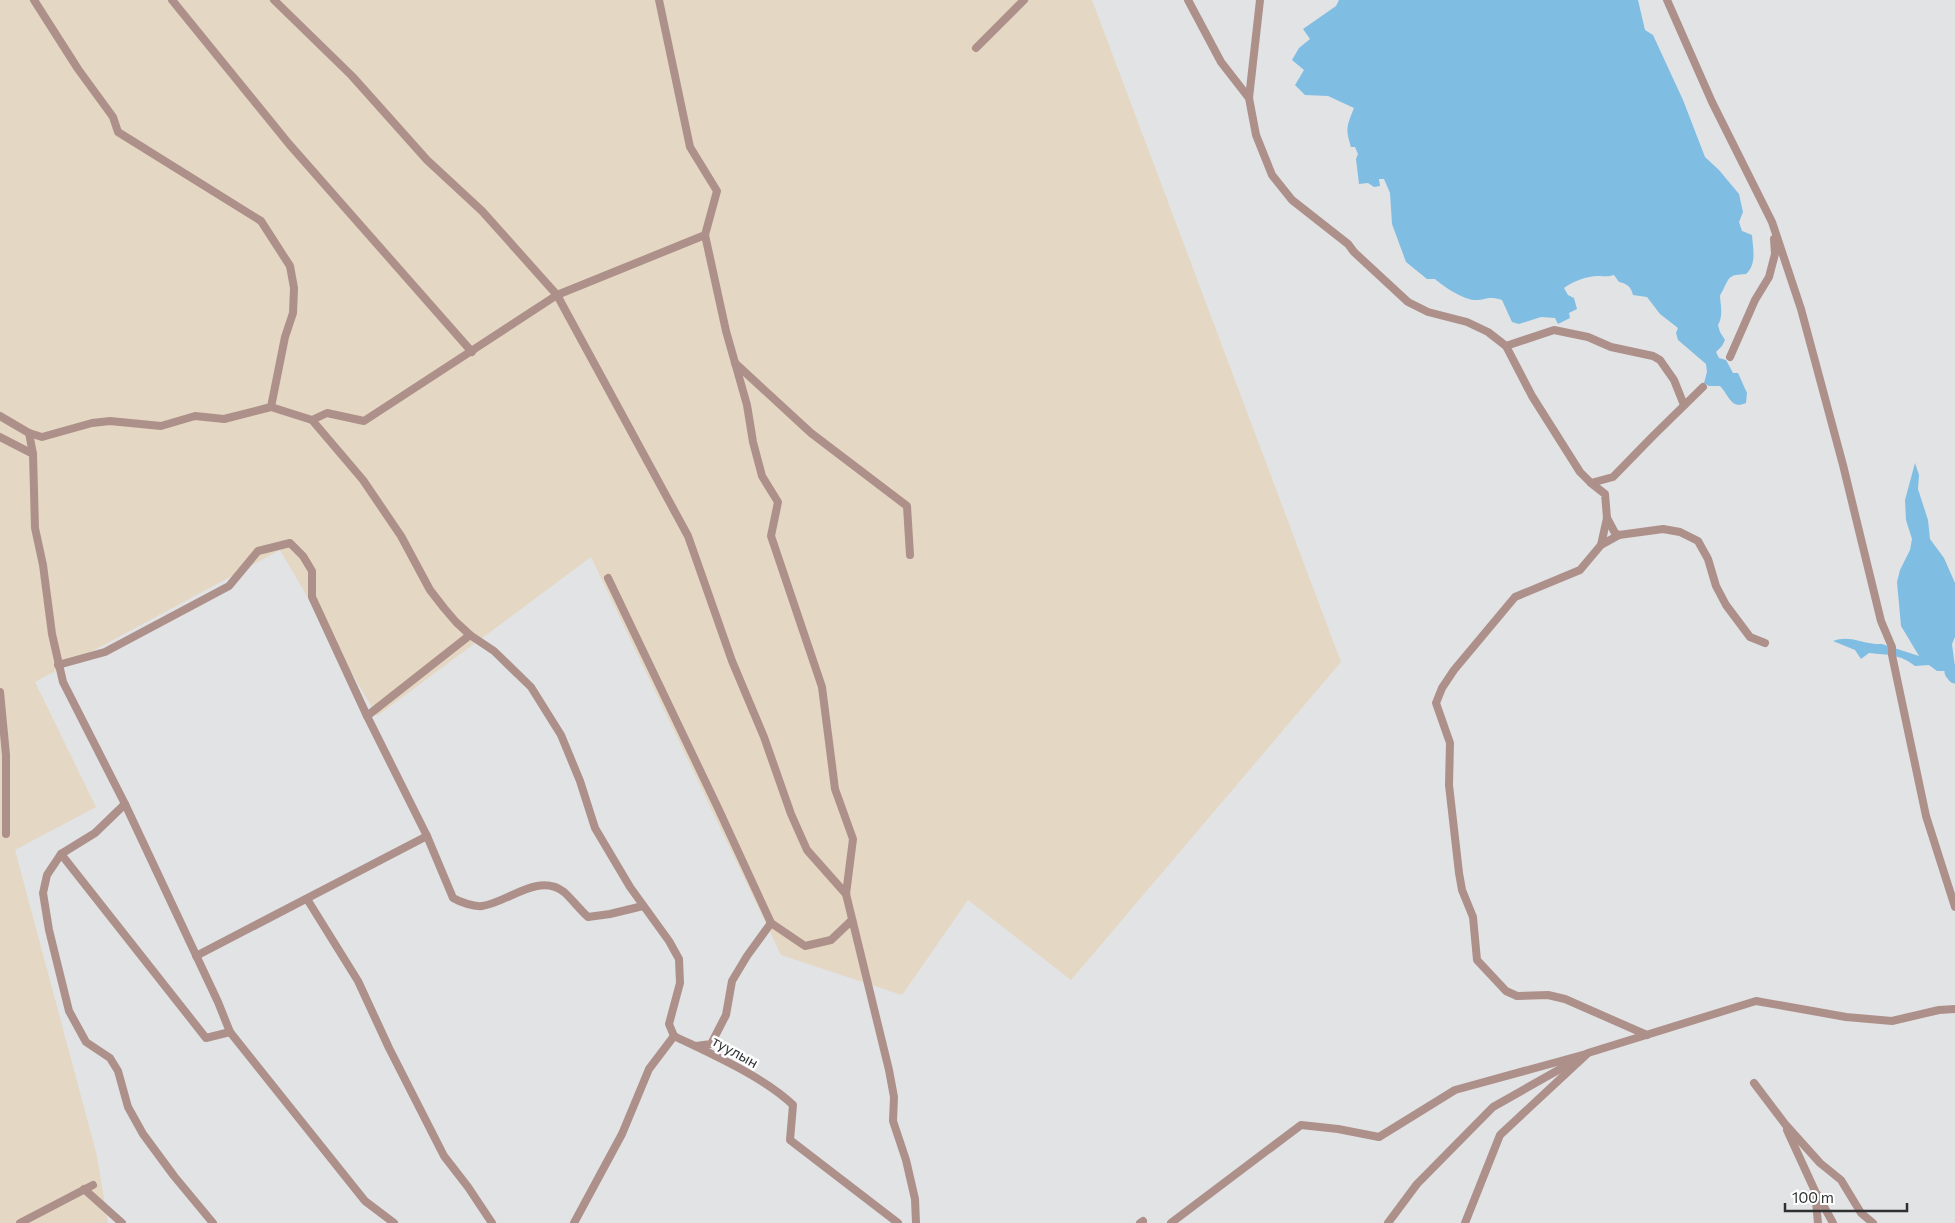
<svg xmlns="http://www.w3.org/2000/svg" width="1955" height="1223" font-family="Commissioner,sans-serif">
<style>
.industrial{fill:#e4d7c3}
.water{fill:#80bde3}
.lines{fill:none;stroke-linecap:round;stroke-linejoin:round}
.river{stroke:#80bde3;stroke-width:15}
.street{stroke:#ae908a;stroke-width:8}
.labels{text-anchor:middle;stroke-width:5;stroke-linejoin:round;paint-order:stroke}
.street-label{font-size:15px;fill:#2f3030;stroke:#fff}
</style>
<rect width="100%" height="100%" fill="#e2e3e5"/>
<polygon class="industrial" points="0,0 1092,0 1341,662 1071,980 968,900 902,995 781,955 591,557 377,716 280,550 35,682 96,807 15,850 97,1156 108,1223 0,1223"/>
<g class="water">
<path d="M1339,0H1638L1645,30L1653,35L1683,100L1705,157L1719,170L1739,194L1743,212L1739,222L1742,231L1752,235C1753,249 1757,264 1746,274C1729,275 1730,276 1723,290C1721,294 1720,294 1720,297C1721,307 1723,316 1718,325L1720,332L1725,340L1722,346L1716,352L1719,358L1726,360L1733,373H1738L1747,393L1746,403C1731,410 1729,395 1720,386H1709L1704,383L1707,372L1706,364L1678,340L1676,333L1678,328L1660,314L1647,297L1633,295C1631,287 1628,284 1619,282L1614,275C1608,277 1605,276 1598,276C1587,276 1573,281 1564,288L1568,295L1574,298L1577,309L1569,313L1570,318L1558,324L1555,318L1541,317L1519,324L1512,322L1502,300C1487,295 1485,301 1474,300C1462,299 1443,286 1435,279H1427L1406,262L1392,224L1390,193L1384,179H1379L1380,186L1374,187L1368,183L1359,184L1356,159L1358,154L1355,147H1351C1345,128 1347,126 1354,108L1328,96L1305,95L1295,85L1304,70L1292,60L1299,48L1310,39L1303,29L1336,6Z"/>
<path d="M1915,463L1919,475L1918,489L1928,520L1930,539L1944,558L1955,583V637L1952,644L1955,667L1947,671H1937L1929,665L1915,666C1900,654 1888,655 1869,653L1861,659L1855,650L1833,641C1850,634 1864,645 1882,644L1919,656L1901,626L1897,582L1900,570L1910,550L1912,539L1906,520L1905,500Z"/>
</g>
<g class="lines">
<polyline class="river" points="1952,672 1955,676"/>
<g class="street">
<polyline points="34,0 78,69 113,117 118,132 261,221 290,266 294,288 293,313 285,337 271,407"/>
<polyline points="172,0 289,144 472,352"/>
<polyline points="274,0 352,76 427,160 482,211 557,295 688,536 732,661 764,737 791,814 807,850 846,894"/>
<polyline points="659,0 690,147 717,191 705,235 726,331 747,405 753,442 762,476 778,502 771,536 822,687 835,789 853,839 846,894 889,1070 894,1097 893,1121 906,1160 915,1199 916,1223"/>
<polyline points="1188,0 1221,62 1249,98"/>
<polyline points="1260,0 1249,98 1256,135 1272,175 1292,200 1348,244 1354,252 1408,302 1428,312 1467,322 1488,332 1506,346 1532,396 1580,472 1591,483 1613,477 1653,436 1703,387"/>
<polyline points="1667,0 1712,102 1772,222 1801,309 1843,465 1881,621 1892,647 1892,655 1926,816 1955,907"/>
<polyline points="976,48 1024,0"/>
<polyline points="1506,346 1554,330 1588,337 1611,347 1653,356 1660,360 1674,380 1684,405"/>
<polyline points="1730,357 1755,300 1769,277 1775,254 1774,239"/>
<polyline points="735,363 811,433 907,506 910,555"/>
<polyline points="0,416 29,433 42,437 92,423 110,421 161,426 195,416 224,419 271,407 312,420 363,480 401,536 430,590 444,608 456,622 470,635 494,651 531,687 561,735 580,781 595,828 630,887 669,941 679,959 680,983 669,1024 674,1036"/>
<polyline points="312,420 327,413 364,421 557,295 705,235"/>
<polyline points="29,433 33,454 35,528 43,565 52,634 63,682 125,804 218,1002 230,1032 365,1201 394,1223"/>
<polyline points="0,437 33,454"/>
<polyline points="1591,483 1605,494 1607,518 1601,545 1580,570 1515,597 1454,670 1442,688 1436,703 1450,743 1449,785 1459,873 1462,890 1473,917 1477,960 1506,991 1517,996 1548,995 1565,999 1647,1035"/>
<polyline points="1607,518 1615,533 1619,535"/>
<polyline points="1601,545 1619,535 1663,529 1680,532 1698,541 1708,559 1716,586 1726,605 1750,637 1765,643"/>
<polyline points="608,578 718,808 771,923 805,946 831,940 852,920"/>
<path d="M58,665L105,652L229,586L258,551L290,543L303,556L312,571V597L367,716L427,836L453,898C460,902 474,907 482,906C507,903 538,872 564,892C570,897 580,910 588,917L610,914L643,906"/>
<polyline points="0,692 6,755 6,834"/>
<polyline points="367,716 470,635"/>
<polyline points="125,804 95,833 61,854 47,875 43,893 49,930 69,1011 86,1042 110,1058 118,1071 128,1107 143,1134 174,1176 213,1223"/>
<polyline points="61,854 206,1038 230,1032"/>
<polyline points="307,899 358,981 389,1048 444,1156 468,1187 492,1223"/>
<polyline points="196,956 427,836"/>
<path d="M674,1036C711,1054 764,1077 793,1105L790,1140L898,1223"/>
<polyline points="696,1046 711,1044 726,1015 732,981 747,956 771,923"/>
<polyline points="1754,1083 1785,1124 1820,1163 1841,1180 1861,1213 1873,1223"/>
<polyline points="1787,1130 1815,1191 1818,1223"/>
<polyline points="84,1189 122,1223"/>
<polyline points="1817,1194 1833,1223"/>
<polyline points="20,1223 93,1185"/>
<polyline points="574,1223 622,1134 649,1069 674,1036"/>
<polyline points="1140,1223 1143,1221"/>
<polyline points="1171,1223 1301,1125 1338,1129 1379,1137 1455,1090 1586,1054"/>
<polyline points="1388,1223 1417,1184 1493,1107 1576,1060"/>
<polyline points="1465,1223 1500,1135 1588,1053 1756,1001 1846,1017 1892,1021 1939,1010 1955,1009"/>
</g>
</g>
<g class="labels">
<g class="street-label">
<text transform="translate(735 1052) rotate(29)" y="5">туулын</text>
</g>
</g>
<path d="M1785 1203v8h122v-8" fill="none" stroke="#2f3030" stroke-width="2.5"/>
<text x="1792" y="1203" font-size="15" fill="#2f3030" stroke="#ffffff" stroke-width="4" paint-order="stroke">100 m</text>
</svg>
